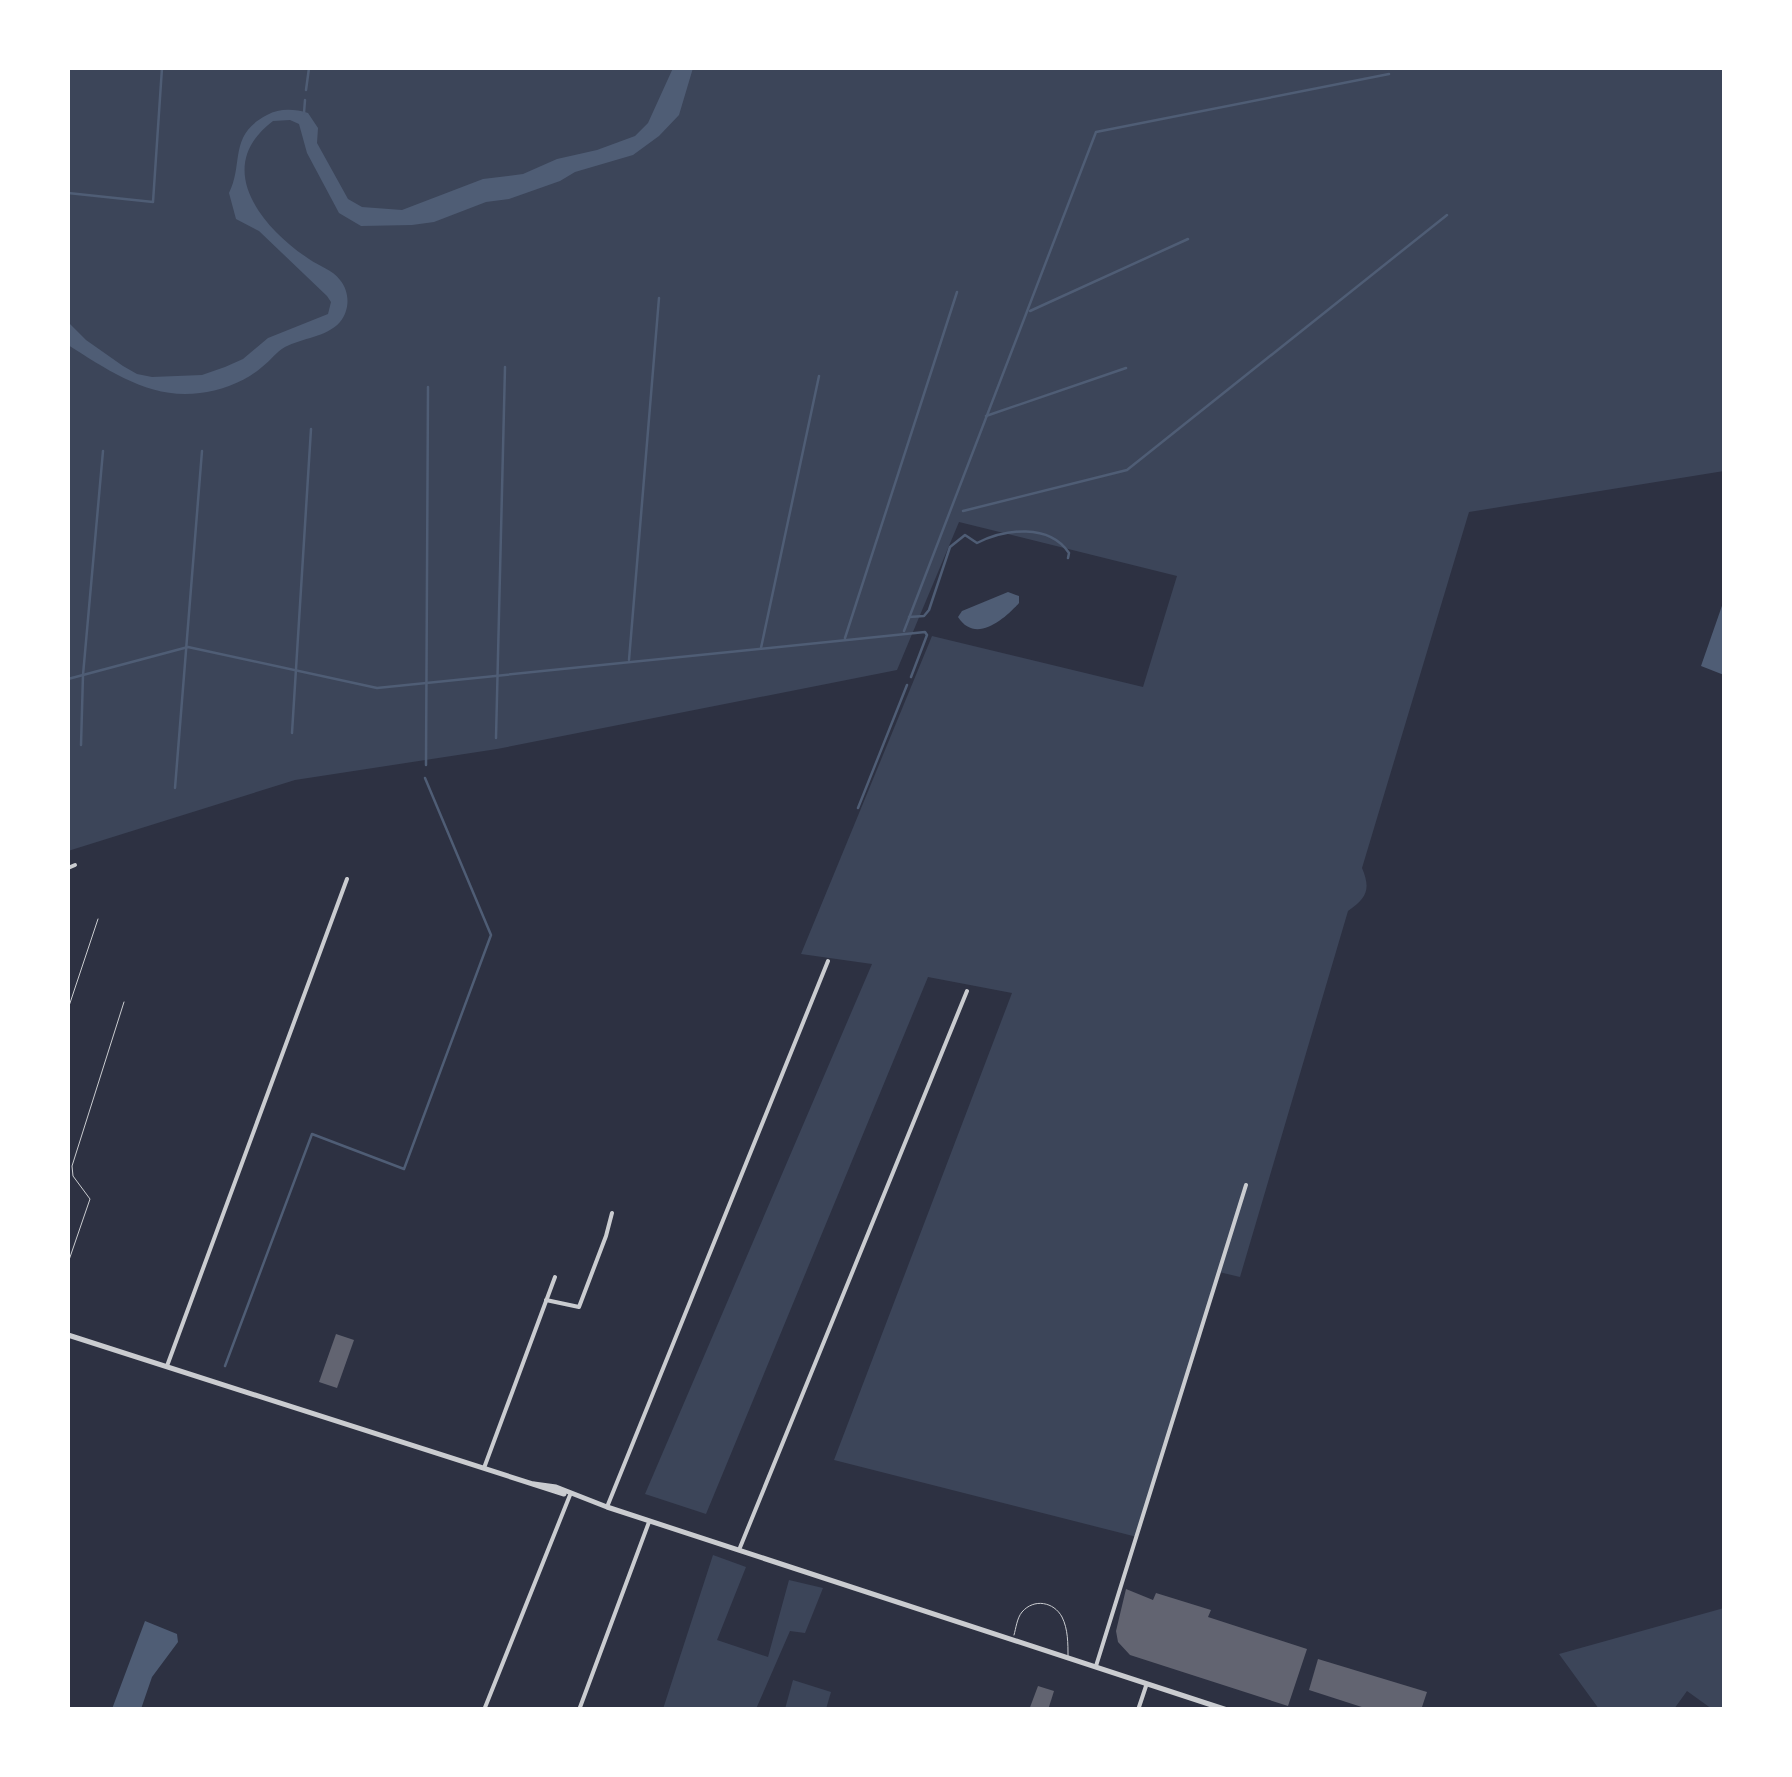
<svg xmlns="http://www.w3.org/2000/svg" width="1792" height="1777" font-family="'Asap Condensed',sans-serif">
<style>
.green{fill:#3c4559}
.water{fill:#4f5d75}
.lines{fill:none;stroke-linecap:round;stroke-linejoin:round}
.stream{stroke:#4f5d75;stroke-width:2.5}
.building{fill:#626471}
.service{stroke:#caccd0;stroke-width:1}
.minor{stroke:#caccd0;stroke-width:4}
.tertiary{stroke:#caccd0;stroke-width:5}
</style>
<rect width="100%" height="100%" fill="#2d3142"/>
<g class="green">
<path d="M68,68H1724V471L1469,512L1362,868C1371,889 1367,898 1348,911L1240,1277L1219,1272L1137,1537L834,1460L1012,993L928,977L706,1514L645,1494L872,964L801,954L932,636L1143,687L1177,576L959,522L897,670L497,749L295,780L68,851Z"/>
<polygon points="713,1555 746,1567 717,1640 768,1657 789,1580 823,1588 805,1633 790,1631 756,1709 663,1709"/>
<polygon points="1724,1608 1724,1709 1712,1709 1687,1691 1674,1709 1599,1709 1559,1654"/>
<polygon points="793,1680 831,1692 826,1709 785,1709"/>
</g>
<g class="water">
<path d="M673,68H693L679,115L659,136L633,155L575,172L560,181L509,199L486,202L434,222L412,225L361,226L339,213L307,153L299,124L290,120L273,121C212,167 261,227 309,259C320,267 332,269 340,280C350,292 350,310 340,322C327,337 302,338 285,347C276,352 271,360 262,367C246,381 221,391 200,393C150,400 108,370 68,345V322L86,340L123,366L137,374L152,377L202,375L225,367L243,359L268,338L328,314L331,302L327,296L259,231L236,219L229,193C244,163 228,135 267,115C280,108 294,109 308,113L318,128L317,143L348,199L362,207L402,210L483,179L523,174L557,159L597,150L635,136L648,123Z"/>
<path d="M1008,592L1019,596V603C1004,620 975,644 958,617L962,611Z"/>
<polygon points="1724,600 1724,675 1701,666"/>
<polygon points="145,1621 177,1634 178,1642 152,1677 141,1709 112,1709"/>
</g>
<g class="lines">
<g class="stream">
<polyline points="306,90 309,68"/>
<polyline points="304,113 305,100"/>
<polyline points="68,193 153,202 162,68"/>
<polyline points="1030,311 1188,239"/>
<polyline points="986,416 1126,368"/>
<polyline points="963,511 1127,470 1447,215"/>
<path d="M909,617L924,616L929,610L950,547L965,535L977,543C1005,529 1049,523 1069,553L1068,558"/>
<polyline points="904,631 1096,132 1389,74"/>
<polyline points="845,638 957,292"/>
<polyline points="761,648 819,376"/>
<polyline points="629,660 659,298"/>
<polyline points="68,679 188,647 377,688 925,632 927,635 911,677"/>
<polyline points="292,733 311,429"/>
<polyline points="496,738 505,367"/>
<polyline points="81,745 83,675 103,451"/>
<polyline points="426,765 428,387"/>
<polyline points="175,788 202,451"/>
<polyline points="858,808 907,685"/>
<polyline points="225,1366 312,1134 404,1169 491,935 425,778"/>
</g>
</g>
<g class="building">
<polygon points="336,1334 354,1340 337,1388 319,1382"/>
<polygon points="1126,1589 1153,1600 1156,1593 1211,1610 1208,1617 1307,1649 1288,1706 1130,1655 1118,1642 1116,1631"/>
<polygon points="1318,1659 1427,1692 1421,1710 1371,1710 1309,1690"/>
<polygon points="1038,1686 1054,1691 1048,1710 1029,1710"/>
</g>
<g class="lines">
<g class="service">
<polyline points="68,1009 98,919"/>
<polyline points="68,1263 90,1199 73,1176 72,1166 124,1002"/>
<path d="M1014,1635C1016,1628 1017,1618 1022,1612C1034,1598 1054,1602 1062,1617C1068,1629 1068,1643 1068,1657"/>
</g>
<g class="minor">
<polyline points="68,868 75,865"/>
<polyline points="546,1300 579,1307 606,1236 612,1213"/>
<polyline points="167,1366 347,879"/>
<polyline points="484,1468 555,1277"/>
<polyline points="607,1507 828,961"/>
<polyline points="739,1550 967,991"/>
<polyline points="1096,1666 1246,1185"/>
<polyline points="484,1710 570,1495"/>
<polyline points="579,1710 649,1522"/>
<polyline points="1138,1710 1146,1686"/>
</g>
<g class="tertiary">
<polyline points="68,1335 564,1494"/>
<polyline points="534,1484 556,1487 607,1507 1227,1710"/>
</g>
</g>
<rect width="1792" height="1777" fill="none" stroke="#ffffff" stroke-width="140"/>
</svg>
